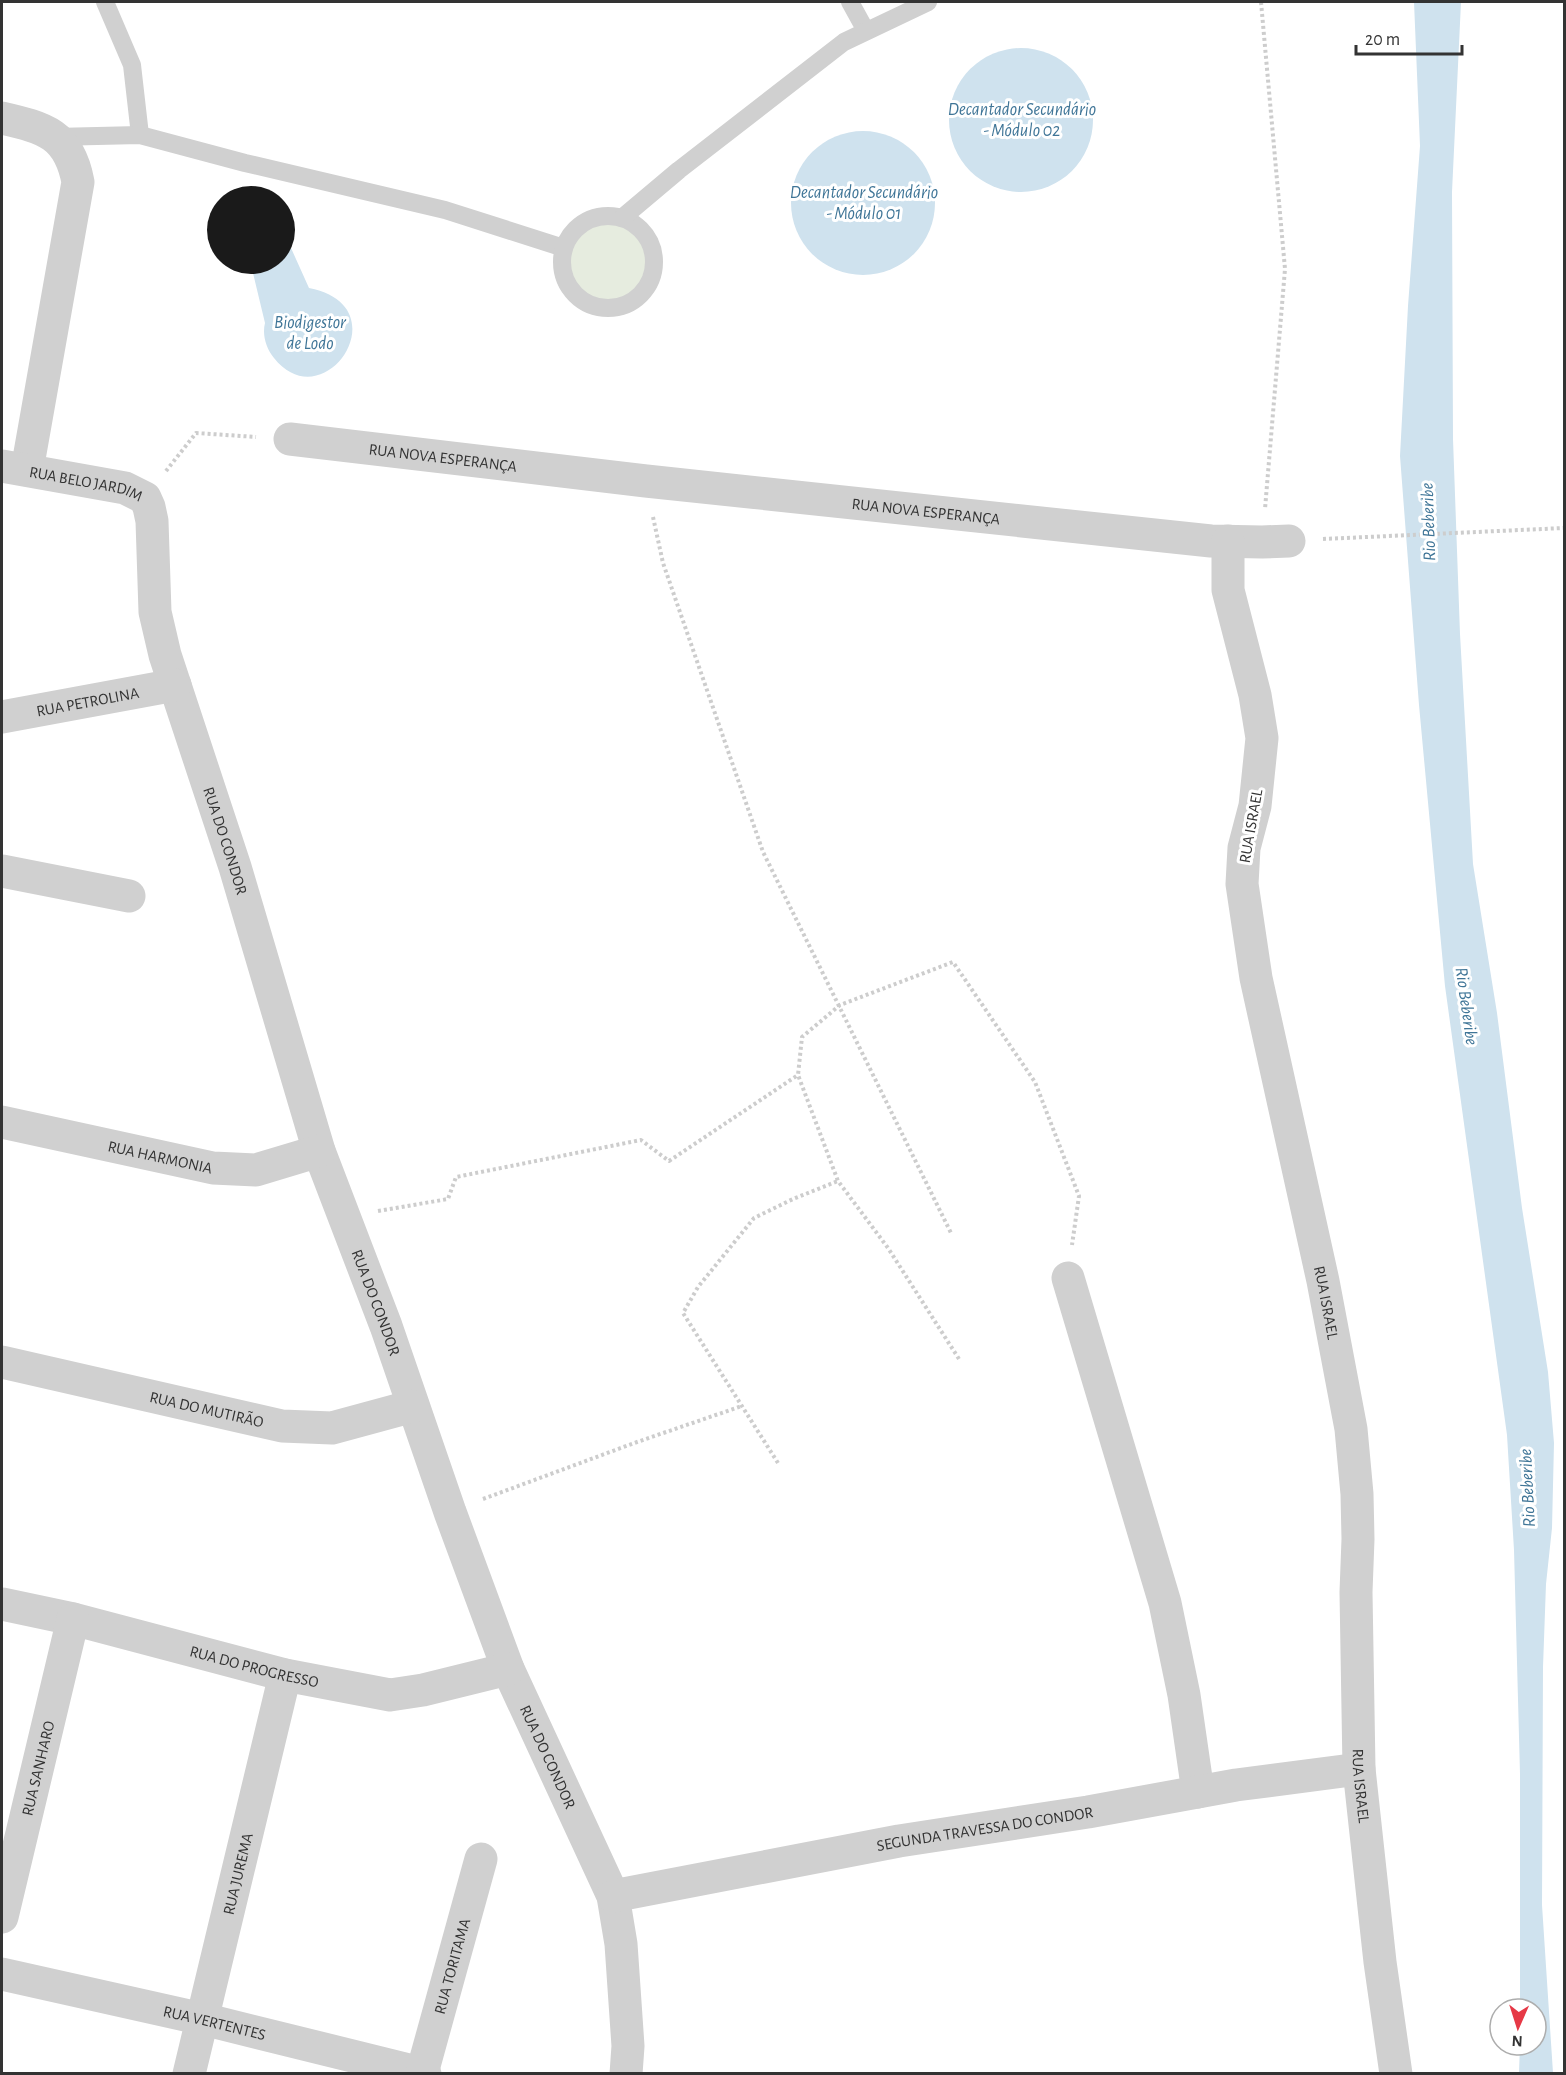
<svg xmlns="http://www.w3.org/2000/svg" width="1566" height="2075" font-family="'Alegreya Sans',sans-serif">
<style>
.green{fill:#e6ecdf}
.water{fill:#cfe2ee}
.building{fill:#1a1a1a}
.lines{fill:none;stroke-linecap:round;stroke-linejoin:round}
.path{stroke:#cdcdcd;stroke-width:4;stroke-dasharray:3 3;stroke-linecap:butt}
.lane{stroke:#d0d0d0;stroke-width:18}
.street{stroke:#d0d0d0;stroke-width:33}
.labels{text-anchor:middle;stroke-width:6;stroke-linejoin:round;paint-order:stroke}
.street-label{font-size:16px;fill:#333;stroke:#fff}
.water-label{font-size:18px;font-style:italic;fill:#3f7597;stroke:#fff}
</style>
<rect width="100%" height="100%" fill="#fff"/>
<circle class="green" cx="607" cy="265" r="41"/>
<g class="water">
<polygon points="1414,2 1461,2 1452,192 1453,439 1460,634 1473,864 1497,1013 1522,1208 1548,1372 1554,1443 1552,1528 1546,1584 1543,1667 1542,1905 1553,2073 1519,2073 1520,2045 1536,2045 1536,2009 1520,2009 1520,1774 1514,1550 1507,1435 1445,986 1419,705 1400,456 1408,306 1420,146"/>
<circle cx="1021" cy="120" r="72"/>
<circle cx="863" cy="203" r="72"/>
<path d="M291,248L309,288C402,306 324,421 274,358C266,348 262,335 265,323L253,273C271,271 281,263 291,248Z"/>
</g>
<circle class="building" cx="251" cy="230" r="44"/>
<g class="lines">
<g class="path">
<polyline points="1261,2 1285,269 1265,509"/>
<polyline points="166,471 196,433 256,437"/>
<polyline points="653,517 663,563 763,852 952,1235"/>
<polyline points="1323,539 1564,528"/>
<polyline points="378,1211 448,1199 456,1177 641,1140 669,1161 798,1075"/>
<polyline points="959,1359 888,1248 838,1181 798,1075 802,1037 840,1005 953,962 1035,1082 1079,1196 1072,1245"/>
<polyline points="778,1463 683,1313 698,1287 754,1218 793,1199 838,1181"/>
<polyline points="483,1499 637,1442 742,1406"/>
</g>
<g class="lane">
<polyline points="105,2 132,65 140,135"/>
<polyline points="850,2 866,31"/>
<polyline points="54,137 140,135 245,163 445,210 564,248"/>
<circle cx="608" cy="262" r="46"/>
<polyline points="622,218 679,170 844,42 928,2"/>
</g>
<g class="street">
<path d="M2,118C45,128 69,134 78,182L27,470"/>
<path id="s1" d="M290,439L646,481L1211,541L1262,542L1289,541"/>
<path id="s2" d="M2,466L125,488L145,498L149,507L152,521L155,612L165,655L235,867L319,1151L386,1326L450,1512L508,1669L613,1896L621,1944L628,2046L626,2074"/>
<path id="s3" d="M1228,541V590L1255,695L1262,738L1255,806L1244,848L1242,884L1256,978L1323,1281L1351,1429L1357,1494L1358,1539L1356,1592L1359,1769L1380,1962L1396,2074"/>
<path id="s4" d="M2,717L175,685"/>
<polyline points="2,871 129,896"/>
<path id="s5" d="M2,1122L213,1168L256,1170L319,1151"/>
<polyline points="1068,1278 1165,1603 1184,1695 1198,1792"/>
<path id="s6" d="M2,1362L282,1426L332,1428L413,1406"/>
<path id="s7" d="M2,1604L73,1619L285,1675L390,1695L423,1690L508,1669"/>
<path id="s8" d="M613,1896L899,1841L1088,1812L1236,1785L1359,1769"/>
<path id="s9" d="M2,1917L73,1619"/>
<path id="s10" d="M2,1974L203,2019L425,2074"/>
<path id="s11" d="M422,2073L481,1859"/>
<path id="s12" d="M189,2074L285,1675"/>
</g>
</g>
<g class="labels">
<g class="street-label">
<text dy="6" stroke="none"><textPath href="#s1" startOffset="154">RUA NOVA ESPERANÇA</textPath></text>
<text dy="6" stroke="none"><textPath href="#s2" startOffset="86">RUA BELO JARDIM</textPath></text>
<text dy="6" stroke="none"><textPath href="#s1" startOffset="640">RUA NOVA ESPERANÇA</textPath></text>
<text dy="6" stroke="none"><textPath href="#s4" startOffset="87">RUA PETROLINA</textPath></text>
<text transform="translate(1250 826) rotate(-80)" y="6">RUA ISRAEL</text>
<text dy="6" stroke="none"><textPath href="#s2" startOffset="502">RUA DO CONDOR</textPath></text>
<text dy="6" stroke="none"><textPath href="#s5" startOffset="162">RUA HARMONIA</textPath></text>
<text dy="6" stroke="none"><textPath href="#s2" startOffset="988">RUA DO CONDOR</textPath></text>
<text dy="6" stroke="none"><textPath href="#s3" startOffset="776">RUA ISRAEL</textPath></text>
<text dy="6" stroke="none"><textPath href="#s6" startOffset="210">RUA DO MUTIRÃO</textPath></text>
<text dy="6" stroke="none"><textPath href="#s7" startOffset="260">RUA DO PROGRESSO</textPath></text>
<text dy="6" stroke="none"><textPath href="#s2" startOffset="1474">RUA DO CONDOR</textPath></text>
<text dy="6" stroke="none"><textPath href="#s9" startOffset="153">RUA SANHARO</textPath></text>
<text dy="6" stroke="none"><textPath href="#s3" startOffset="1262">RUA ISRAEL</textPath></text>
<text dy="6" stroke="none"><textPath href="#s8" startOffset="378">SEGUNDA TRAVESSA DO CONDOR</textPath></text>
<text dy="6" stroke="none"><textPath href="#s12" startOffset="206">RUA JUREMA</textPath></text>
<text dy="6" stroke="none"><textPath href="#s11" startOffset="111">RUA TORITAMA</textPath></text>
<text dy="6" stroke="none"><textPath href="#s10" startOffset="218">RUA VERTENTES</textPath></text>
</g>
<g class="water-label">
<text x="1022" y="115">Decantador Secundário<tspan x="1022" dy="21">- Módulo 02</tspan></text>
<text x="864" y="198">Decantador Secundário<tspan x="864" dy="21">- Módulo 01</tspan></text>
<text x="310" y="328">Biodigestor<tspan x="310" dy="21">de Lodo</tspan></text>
<text transform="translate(1428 522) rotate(-92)" y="6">Rio Beberibe</text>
<text transform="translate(1467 1006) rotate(82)" y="6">Rio Beberibe</text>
<text transform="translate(1527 1488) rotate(-93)" y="6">Rio Beberibe</text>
</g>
</g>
<rect width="1566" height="2075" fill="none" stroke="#333333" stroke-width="6"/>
<g transform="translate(1518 2027) rotate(183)"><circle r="28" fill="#ffffff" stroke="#adadad" stroke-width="1.5"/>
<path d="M0-4.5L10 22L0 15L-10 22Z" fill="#e63946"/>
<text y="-9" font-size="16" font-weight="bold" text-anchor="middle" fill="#333333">N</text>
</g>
<path d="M1356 45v9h106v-9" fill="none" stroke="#333333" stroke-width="3"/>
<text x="1365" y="45" font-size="18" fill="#333333" stroke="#ffffff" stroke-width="4.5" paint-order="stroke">20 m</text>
</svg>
